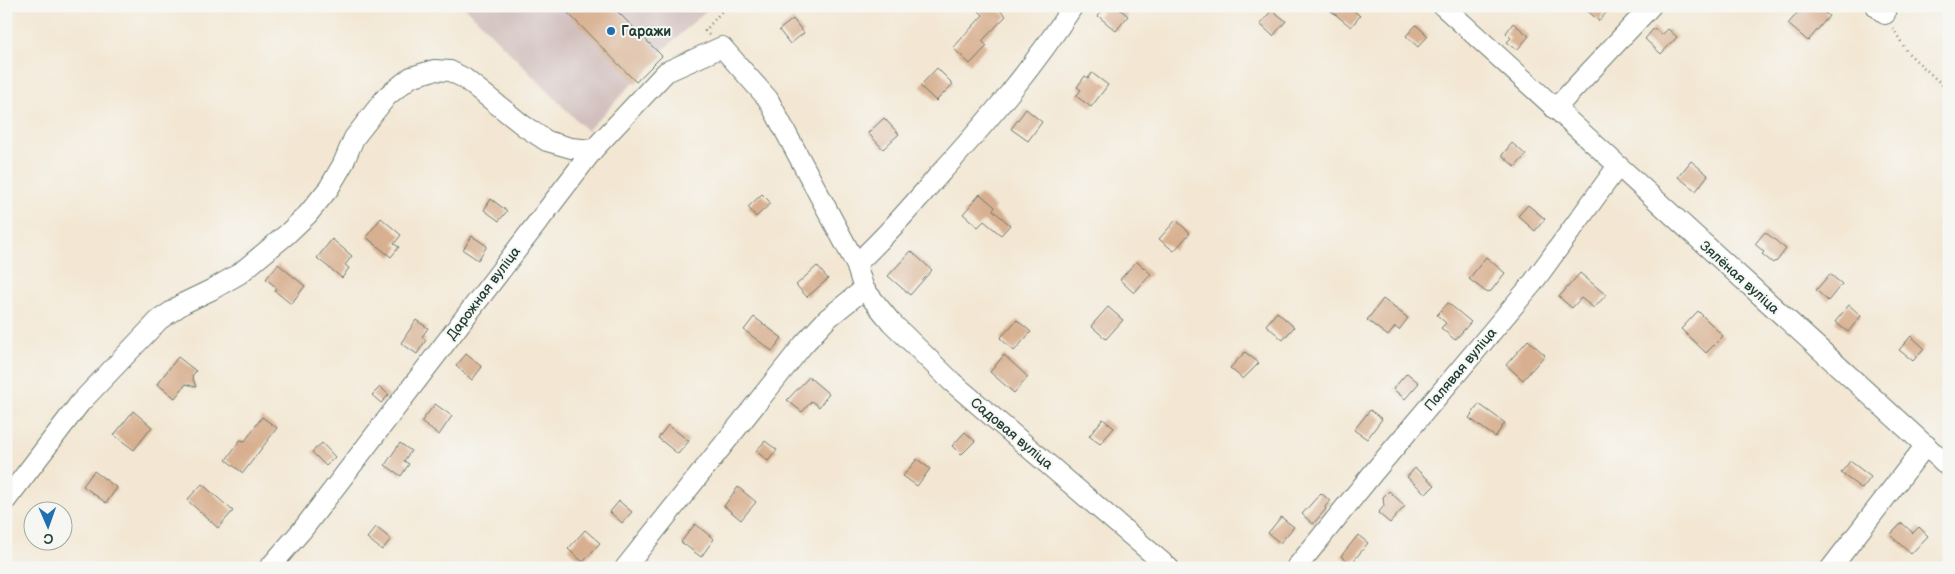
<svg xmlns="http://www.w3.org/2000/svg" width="1955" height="574" font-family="'Balsamiq Sans',sans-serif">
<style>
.industrial{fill:#d1bfbd}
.building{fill:#d8b091}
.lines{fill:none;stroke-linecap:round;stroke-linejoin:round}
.minor-casing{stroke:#69786c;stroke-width:22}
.path{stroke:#69786c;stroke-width:2.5;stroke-dasharray:1 4;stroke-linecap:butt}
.minor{stroke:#fff;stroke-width:20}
.poi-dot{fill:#1f6fb2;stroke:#f6f6f2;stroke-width:2}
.labels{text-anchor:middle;stroke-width:4;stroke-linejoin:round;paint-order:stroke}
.poi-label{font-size:14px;font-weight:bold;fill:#1f3d34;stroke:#f6f6f2;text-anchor:start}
.street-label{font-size:14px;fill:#1f3d34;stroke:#f6f6f2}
</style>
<rect width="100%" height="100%" fill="#f6f6f2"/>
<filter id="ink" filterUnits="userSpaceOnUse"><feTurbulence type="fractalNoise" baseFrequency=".02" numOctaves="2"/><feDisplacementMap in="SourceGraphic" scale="10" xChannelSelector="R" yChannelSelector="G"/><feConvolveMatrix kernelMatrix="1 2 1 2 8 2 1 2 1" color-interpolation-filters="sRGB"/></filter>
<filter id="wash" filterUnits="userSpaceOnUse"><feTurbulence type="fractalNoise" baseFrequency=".0096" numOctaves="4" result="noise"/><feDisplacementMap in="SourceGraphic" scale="20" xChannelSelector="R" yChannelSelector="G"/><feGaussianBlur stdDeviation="1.12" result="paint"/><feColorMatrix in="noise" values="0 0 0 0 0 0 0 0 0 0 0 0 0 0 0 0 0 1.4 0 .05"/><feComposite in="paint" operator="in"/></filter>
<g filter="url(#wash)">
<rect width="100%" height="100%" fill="#f3e7d3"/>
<polygon class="industrial" points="464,6 711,6 660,53 663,56 636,83 634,82 587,131"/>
<g id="blocks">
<g class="building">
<polygon points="561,6 612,6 662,56 636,82"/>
<polygon points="974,6 995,6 1006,16 982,41 987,46 970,64 953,48 983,15"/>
<polygon points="1106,6 1116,6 1128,16 1116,31 1098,16"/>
<polygon points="1325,6 1349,6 1360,16 1351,27"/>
<polygon points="1582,6 1612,6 1599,21"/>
<polygon points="1803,6 1830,6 1825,13 1829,16 1808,41 1788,24"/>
<polygon points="1272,10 1286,21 1273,36 1260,24"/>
<polygon points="793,19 804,33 790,44 779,30"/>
<polygon points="1513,23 1529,36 1517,50 1507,42 1511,38 1506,33"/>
<polygon points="1416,25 1428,36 1418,47 1406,36"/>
<polygon points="1654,28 1662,35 1668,29 1677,37 1661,54 1645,39"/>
<polygon points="937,68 953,84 936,101 920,86"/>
<polygon points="1092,73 1108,85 1091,107 1076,96 1081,90 1077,87 1085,76 1088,78"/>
<polygon points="1026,109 1042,122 1028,141 1011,129"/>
<polygon points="884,118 899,134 883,149 868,133"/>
<polygon points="1512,143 1526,155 1515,167 1502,155"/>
<polygon points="1691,161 1708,175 1696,191 1678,177"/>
<polygon points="762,194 771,203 756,217 748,207"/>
<polygon points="980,194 995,207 993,210 1010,225 1001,235 984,221 978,227 963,214"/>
<polygon points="491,199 507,211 499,221 484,210"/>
<polygon points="1528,205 1545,219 1535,231 1518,216"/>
<polygon points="381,218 401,235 394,244 399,247 391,257 366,237"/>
<polygon points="1176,220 1190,233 1174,251 1159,239"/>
<polygon points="1765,232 1786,249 1776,262 1775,261 1773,263 1762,254 1764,252 1755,244"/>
<polygon points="472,236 487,246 478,260 463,250"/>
<polygon points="332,239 352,256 345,265 349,268 342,278 317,258"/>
<polygon points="911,251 932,270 910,295 888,276"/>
<polygon points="1486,257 1505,273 1491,291 1486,292 1469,279"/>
<polygon points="1136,261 1151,274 1134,293 1120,280"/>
<polygon points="278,264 305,286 291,304 275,291 277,288 266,279"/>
<polygon points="817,266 828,279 807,297 796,285"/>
<polygon points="1580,273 1606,295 1594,308 1581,298 1572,308 1559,297"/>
<polygon points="1830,274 1842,284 1828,301 1816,290"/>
<polygon points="1383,299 1408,318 1399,330 1395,327 1388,336 1367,320"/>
<polygon points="1448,303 1471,322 1455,340 1441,328 1446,323 1437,315"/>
<polygon points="1849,305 1861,316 1848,332 1835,322"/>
<polygon points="1108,307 1123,320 1106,339 1091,326"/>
<polygon points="1698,311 1723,336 1706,353 1681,329"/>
<polygon points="1277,312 1294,327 1283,340 1266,325"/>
<polygon points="754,317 782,338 772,351 744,330"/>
<polygon points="416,320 428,328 422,337 426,340 417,354 401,343"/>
<polygon points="1017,320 1031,332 1014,351 1000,338"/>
<polygon points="1911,336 1924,348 1913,361 1899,350"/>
<polygon points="1528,340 1545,355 1523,380 1506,365"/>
<polygon points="1245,352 1259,363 1243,379 1230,368"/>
<polygon points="466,354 482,367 472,380 456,366"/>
<polygon points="1004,355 1028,377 1014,393 990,372"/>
<polygon points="178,357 196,371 192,376 196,387 186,384 175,398 157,384"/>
<polygon points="1407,373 1419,383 1405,399 1393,389"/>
<polygon points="809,377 829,394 819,407 812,401 802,412 787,400"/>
<polygon points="380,387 389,395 381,403 372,395"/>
<polygon points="435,404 452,416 439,435 421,422"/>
<polygon points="1479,404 1505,423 1495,437 1469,418"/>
<polygon points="1370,410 1382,419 1367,439 1354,430"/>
<polygon points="133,411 152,427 134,450 114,435"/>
<polygon points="262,417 277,428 243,473 226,460 240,440 245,441"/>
<polygon points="1103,419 1114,428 1100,444 1089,436"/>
<polygon points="668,425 689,441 678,454 658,438"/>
<polygon points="965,432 975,441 961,455 952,446"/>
<polygon points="765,441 777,450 768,461 756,451"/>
<polygon points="322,443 335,457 326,466 312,452"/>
<polygon points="400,443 411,451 404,461 409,464 401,476 385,465"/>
<polygon points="917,459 930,469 917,486 903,476"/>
<polygon points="1850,461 1871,477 1862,489 1841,473"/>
<polygon points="1415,468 1435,485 1426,494 1407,477"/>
<polygon points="94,471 117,488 106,503 83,486"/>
<polygon points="202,484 233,511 218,528 187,500"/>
<polygon points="738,487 756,502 741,520 724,506"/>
<polygon points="1389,491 1405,506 1390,523 1378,513 1384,506 1383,497"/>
<polygon points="1321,493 1330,501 1325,507 1326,509 1313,524 1302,514"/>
<polygon points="619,501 632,512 622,523 610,512"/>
<polygon points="1281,517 1294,527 1280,543 1268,533"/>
<polygon points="1902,523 1913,533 1919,527 1928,536 1911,554 1890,535"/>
<polygon points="695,524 714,539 701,557 681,542"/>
<polygon points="376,527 391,539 382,550 367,538"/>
<polygon points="585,530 600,543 583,562 568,549"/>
<polygon points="1358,535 1368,543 1351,564 1341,556"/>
</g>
</g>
</g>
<g filter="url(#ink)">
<use href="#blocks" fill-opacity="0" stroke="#69786c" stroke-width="1"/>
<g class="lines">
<g class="minor-casing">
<g id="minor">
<polyline points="1443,6 1949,467"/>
<polyline points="1876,6 1885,14"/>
<polyline points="1555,109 1651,6"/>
<path d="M856,264C885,237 911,207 937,177C986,123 1034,67 1073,6"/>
<polyline points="6,500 80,403 159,320 184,303 211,290 239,274 286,235 308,214 329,188 343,164 354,138 387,96 411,77 434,70 450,71 464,78 524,126 547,141 571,148 593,150"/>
<polyline points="269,568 303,529 593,150 666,72 722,47 768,99 856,264 864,289 891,322 952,382 1169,568"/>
<polyline points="625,568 803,345 828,318 864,289"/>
<polyline points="1296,568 1373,473 1532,284 1618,166"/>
<polyline points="1831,568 1926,445"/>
</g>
</g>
<g class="path">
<polyline points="1893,28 1907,52 1949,91"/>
<polyline points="709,35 705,31 726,6"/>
</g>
<use href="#minor" class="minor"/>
</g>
</g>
<circle class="poi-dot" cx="611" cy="31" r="5"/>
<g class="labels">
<g class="poi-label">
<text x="621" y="36">Гаражи</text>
</g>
<g class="street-label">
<text transform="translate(1740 277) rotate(42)" y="5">Зялёная вуліца</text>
<text transform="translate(483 293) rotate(-53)" y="5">Дарожная вуліца</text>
<text transform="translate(1460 369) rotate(-50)" y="5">Палявая вуліца</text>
<text transform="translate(1012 433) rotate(40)" y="5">Садовая вуліца</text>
</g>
</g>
<rect width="1955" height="574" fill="none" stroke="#f6f6f2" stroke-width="25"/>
<g transform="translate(48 526) rotate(178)"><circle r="24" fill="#f6f6f2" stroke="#a0aca6"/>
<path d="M0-4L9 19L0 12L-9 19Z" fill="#1f6fb2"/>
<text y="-8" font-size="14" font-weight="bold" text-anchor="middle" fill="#1f3d34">С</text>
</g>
</svg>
